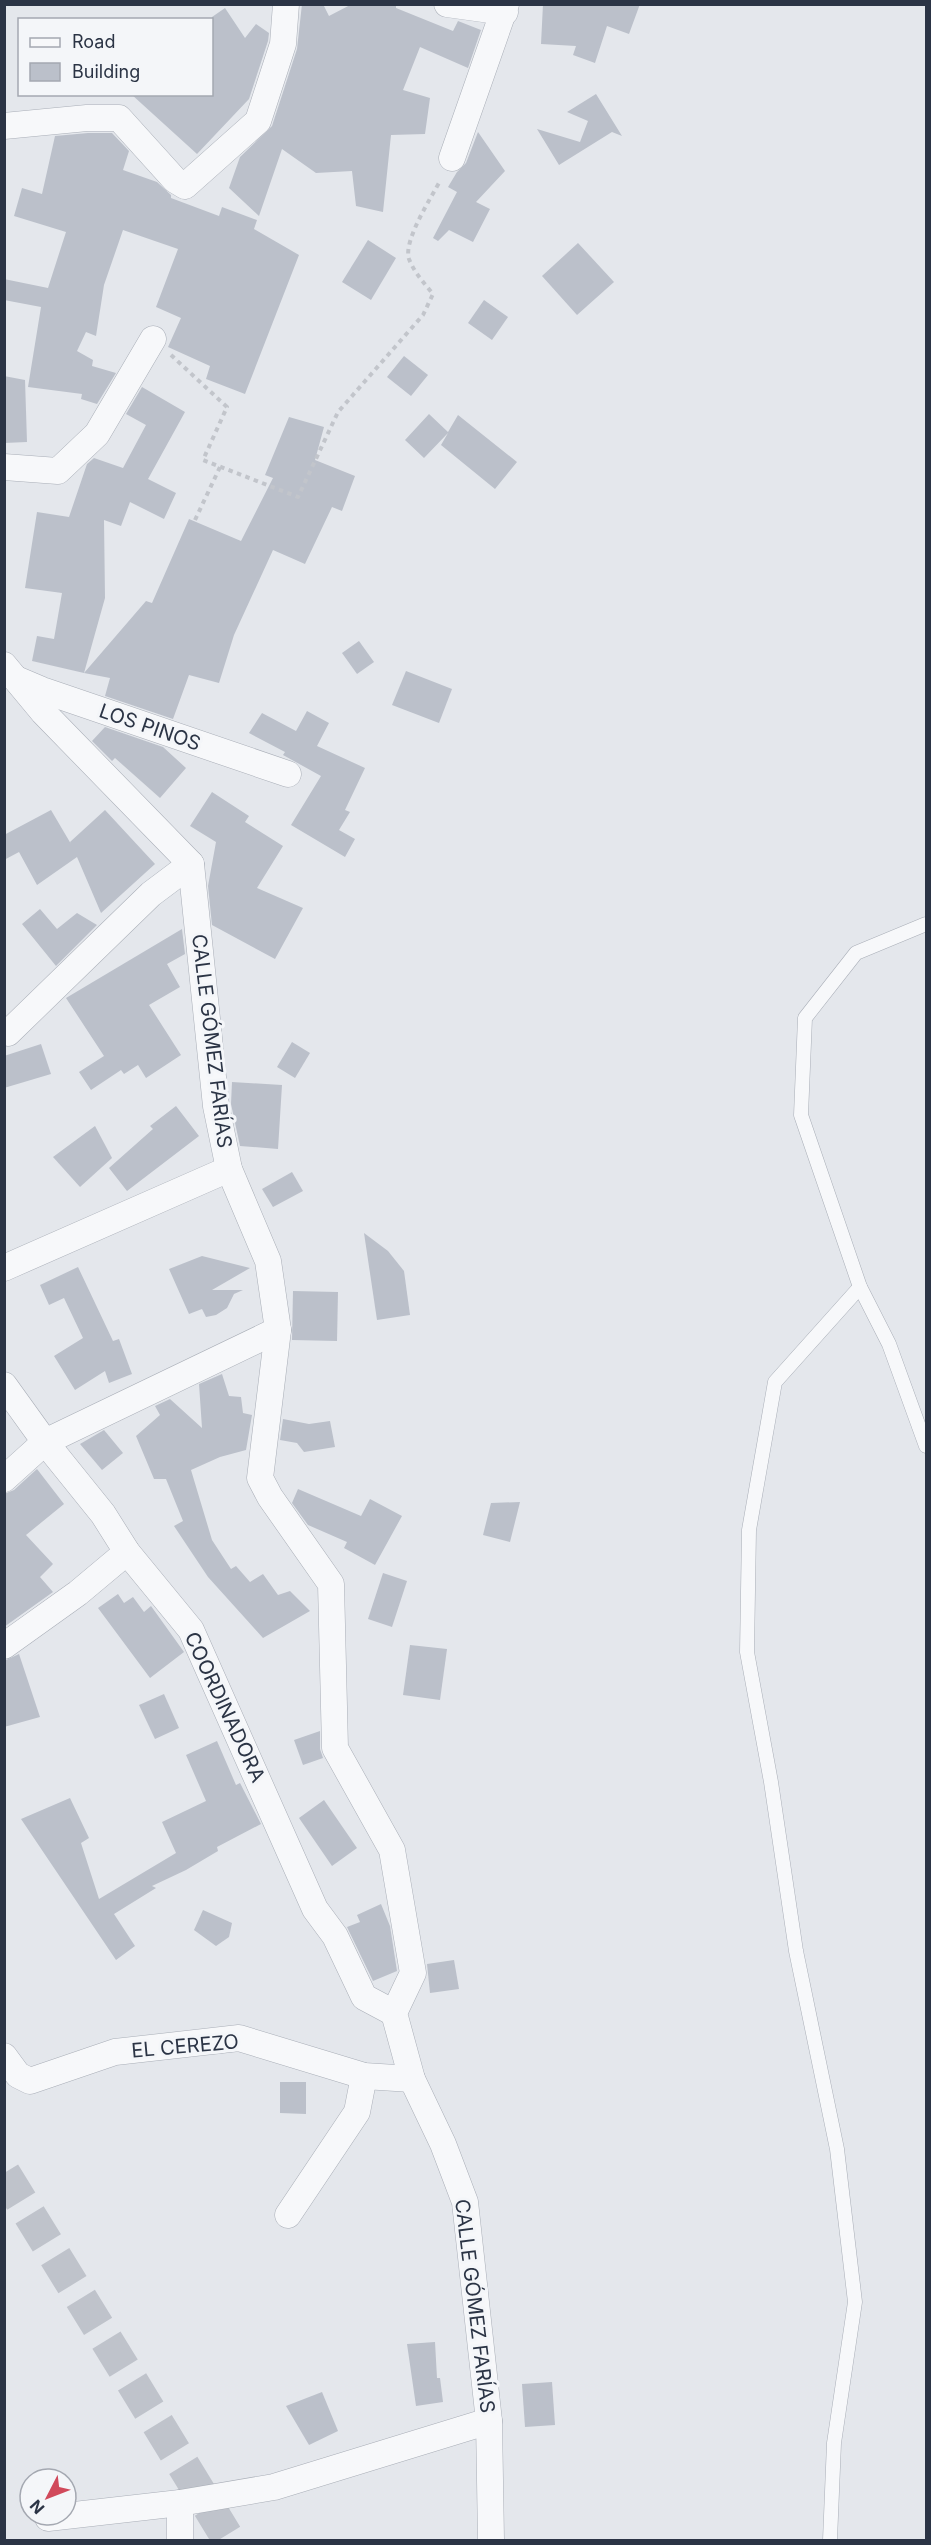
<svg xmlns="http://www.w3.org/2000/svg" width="931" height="2545" font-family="Inter,sans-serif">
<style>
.building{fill:#bbc0ca}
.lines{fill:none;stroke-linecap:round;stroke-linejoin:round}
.primary-tunnel{stroke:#bfc3cb;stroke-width:33;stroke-dasharray:33 16;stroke-linecap:butt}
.lane-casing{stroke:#a9aeb7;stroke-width:15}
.street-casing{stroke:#a9aeb7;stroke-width:27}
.path{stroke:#c2c5cb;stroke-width:4;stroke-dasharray:4.5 4.5;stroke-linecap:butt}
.lane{stroke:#f7f8fa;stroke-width:14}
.street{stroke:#f7f8fa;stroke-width:26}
.labels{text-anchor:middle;stroke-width:6;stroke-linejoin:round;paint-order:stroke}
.street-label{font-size:20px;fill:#2b3445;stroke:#f4f6f9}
</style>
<rect width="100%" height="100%" fill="#e4e7ec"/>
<g class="building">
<polygon points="302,4 323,4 329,16 352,4 396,4 396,8 453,31 458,21 481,30 468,68 420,47 403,90 430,98 425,134 391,135 383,212 356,206 352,171 316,173 282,149 259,216 229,188 240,157 272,126 297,49"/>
<polygon points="543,4 640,4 629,34 607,26 595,63 573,55 576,46 541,44"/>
<polygon points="225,8 245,38 256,24 269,33 268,41 249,99 197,154 131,94 212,94 212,17"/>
<polygon points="596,94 622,136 612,132 559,165 537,129 580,142 588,121 567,112"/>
<polygon points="478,132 505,171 476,202 490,209 473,242 449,230 438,241 433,238 457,192 448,187 457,172 466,163"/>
<polygon points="88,133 112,133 129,151 123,170 157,182 171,195 171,198 219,216 222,207 257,220 254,229 299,255 245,394 206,379 210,366 168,347 181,318 156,307 178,249 123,230 104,285 96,336 86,332 77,351 93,360 92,366 116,373 97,404 81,399 82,394 28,387 41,307 4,300 4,279 48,288 66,232 14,216 22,188 42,194 55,136"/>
<polygon points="368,240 396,258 371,300 342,282"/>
<polygon points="578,243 614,282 577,315 542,276"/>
<polygon points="484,300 508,317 492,340 468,323"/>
<polygon points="404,356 428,375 411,396 387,377"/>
<polygon points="4,376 25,380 27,442 4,443"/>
<polygon points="142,387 185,412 148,479 176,493 164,519 130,502 121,526 104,520 105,598 84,673 32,661 37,636 54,639 62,593 25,588 37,512 69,517 87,464 94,458 123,468 146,425 126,414"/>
<polygon points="429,414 448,432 458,415 517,462 495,489 441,445 448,433 424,458 405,440"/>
<polygon points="289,417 324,427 315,460 355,476 342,511 332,507 305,564 273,550 234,635 219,683 189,675 173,719 105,696 110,678 84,673 146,601 152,603 189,519 241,541 273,478 265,475"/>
<polygon points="359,641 374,662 357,674 342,653"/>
<polygon points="406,671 452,689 439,723 392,705"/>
<polygon points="307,711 329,723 317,746 365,768 345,810 350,812 339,830 355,839 345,857 291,825 321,776 283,755 285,752 249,733 262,713 296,731"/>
<polygon points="105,727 163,747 186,768 160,798 115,758 112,761 92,741"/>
<polygon points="212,792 249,816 245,822 283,846 257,888 303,908 275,959 212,925 208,886 216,842 190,826"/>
<polygon points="51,810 71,844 70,842 105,810 155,864 101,913 77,857 37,885 19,852 4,860 4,835"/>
<polygon points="40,909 57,929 77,913 97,925 56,966 22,924"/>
<polygon points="182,929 185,954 167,964 180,987 149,1005 181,1055 146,1078 138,1065 124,1074 121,1070 91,1090 79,1072 104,1056 66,998"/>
<polygon points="292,1042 310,1053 295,1078 277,1067"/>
<polygon points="41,1044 51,1074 4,1088 4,1056"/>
<polygon points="232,1082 282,1085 278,1149 240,1146 231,1104"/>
<polygon points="176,1106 199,1136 127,1191 109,1168 153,1129 150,1126"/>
<polygon points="95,1126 112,1158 80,1187 53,1157"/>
<polygon points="292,1172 303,1191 273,1207 262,1189"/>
<polygon points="364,1233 388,1251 404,1271 410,1315 377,1320"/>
<polygon points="202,1256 250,1268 212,1290 243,1290 234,1294 227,1308 216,1315 206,1317 202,1309 189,1314 169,1269"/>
<polygon points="78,1267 113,1341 119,1339 132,1374 109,1383 105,1371 75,1390 54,1356 83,1338 64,1298 49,1305 40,1285"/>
<polygon points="293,1291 338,1292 337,1341 292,1340"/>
<polygon points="222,1374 229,1396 241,1397 243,1413 252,1415 246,1450 220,1457 191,1470 212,1540 231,1569 236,1566 250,1582 263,1574 278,1595 290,1591 310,1611 263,1638 208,1577 174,1526 183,1521 166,1479 154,1479 136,1436 160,1415 155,1406 170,1399 202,1428 199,1384"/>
<polygon points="283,1419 309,1424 330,1421 335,1447 304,1452 297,1443 280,1440"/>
<polygon points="104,1430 123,1453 102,1470 80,1444"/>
<polygon points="37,1469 64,1504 26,1535 53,1564 40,1577 53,1592 4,1627 4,1494 14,1490"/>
<polygon points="298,1489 361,1516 370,1499 402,1516 375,1565 344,1548 347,1542 308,1525 292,1503"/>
<polygon points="520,1502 510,1542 483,1535 491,1503"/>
<polygon points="383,1573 407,1581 392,1627 368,1619"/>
<polygon points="118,1594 124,1603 133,1597 144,1612 151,1606 184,1652 150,1678 98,1608"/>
<polygon points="410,1645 447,1649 440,1700 403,1695"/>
<polygon points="19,1654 40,1717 4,1727 4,1661"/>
<polygon points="164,1694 179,1728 155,1739 139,1705"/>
<polygon points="320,1731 320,1749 323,1758 303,1765 294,1740"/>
<polygon points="217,1741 236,1785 240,1783 261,1824 217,1847 218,1851 186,1870 152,1886 156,1888 114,1914 135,1946 116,1960 21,1819 70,1798 89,1838 81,1843 99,1899 176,1853 162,1822 206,1801 186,1755"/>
<polygon points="324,1800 357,1848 332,1866 299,1818"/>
<polygon points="381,1904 390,1926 397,1971 373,1981 347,1927 360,1922 357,1915"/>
<polygon points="203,1910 232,1923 229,1937 216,1946 194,1930"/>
<polygon points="454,1960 459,1989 430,1993 427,1964"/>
<polygon points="280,2082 306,2082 306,2114 280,2113"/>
<polygon points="435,2342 437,2378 440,2378 443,2402 416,2406 407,2344"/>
<polygon points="552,2382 555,2425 525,2427 522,2384"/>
<polygon points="322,2392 338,2431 309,2445 286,2406"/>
</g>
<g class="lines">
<polyline class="primary-tunnel" points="4,2173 229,2540"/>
<g class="lane-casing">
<g id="lane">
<polyline points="926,924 856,953 805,1018 801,1115 860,1287 889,1344 926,1446"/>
<polyline points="830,2540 834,2443 855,2302 837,2149 796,1951 771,1782 747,1652 749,1530 775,1382 860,1287"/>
</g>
</g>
<g class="street-casing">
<g id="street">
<polyline points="447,4 505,12"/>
<polyline points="4,126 87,118 119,118 175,180 185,186 258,121 283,44 286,4"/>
<polyline points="452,158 506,4"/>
<polyline points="4,467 58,471 97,434 153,339"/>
<polyline points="4,665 43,712 191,864 216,1106 229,1169 268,1261 278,1330 260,1478 270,1497 331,1584 335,1748 392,1850 413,1973 394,2013 412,2079 443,2144 465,2202 489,2421 491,2540"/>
<polyline points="16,679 42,690 288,774"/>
<polyline points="8,1033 151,894 191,864"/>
<polyline points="4,1268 229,1169"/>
<polyline points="4,1385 45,1442 103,1514 127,1552 191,1630 315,1909 335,1936 364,1997 394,2013"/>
<polyline points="4,1479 45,1442 278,1330"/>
<polyline points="4,1646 78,1593 127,1552"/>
<polyline points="4,2056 18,2075 30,2081 115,2052 239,2038 364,2076 412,2079"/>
<polyline points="288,2215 357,2112 364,2076"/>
<polyline points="48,2518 180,2503"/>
<polyline points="180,2540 180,2503 274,2487 489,2421"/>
</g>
</g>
<g class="path">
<path d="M171,355L227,407L203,460L298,497L338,412L423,315L433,294C424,283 414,272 409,259C403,241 431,198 440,181"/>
<polyline points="195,520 220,467"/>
</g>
<use href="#lane" class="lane"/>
<use href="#street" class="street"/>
</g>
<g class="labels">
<g class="street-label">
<text transform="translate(150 727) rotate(19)" y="7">LOS PINOS</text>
<text transform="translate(212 1041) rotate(83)" y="7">CALLE GÓMEZ FARÍAS</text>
<text transform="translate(225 1707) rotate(65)" y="7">COORDINADORA</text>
<text transform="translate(185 2046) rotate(-5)" y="7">EL CEREZO</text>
<text transform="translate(475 2306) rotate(83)" y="7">CALLE GÓMEZ FARÍAS</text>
</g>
</g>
<rect width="931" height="2545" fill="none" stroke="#2b3445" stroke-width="12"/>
<rect x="18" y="18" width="195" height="78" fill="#f4f6f9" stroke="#a4a8b1" stroke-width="1.5"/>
<rect x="30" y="38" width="30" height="9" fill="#f7f8fa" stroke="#a4a8b1" stroke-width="1.5"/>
<text x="72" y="48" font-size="18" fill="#2b3445">Road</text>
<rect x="30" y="63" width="30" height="18" fill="#bbc0ca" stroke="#a4a8b1" stroke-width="1.5"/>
<text x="72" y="78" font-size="18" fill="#2b3445">Building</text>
<g transform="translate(48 2497) rotate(228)"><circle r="28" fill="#f4f6f9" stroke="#a4a8b1" stroke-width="1.5"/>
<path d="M0-4.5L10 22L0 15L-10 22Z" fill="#d1495b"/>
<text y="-9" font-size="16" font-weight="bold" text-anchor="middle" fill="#2b3445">N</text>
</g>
</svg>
